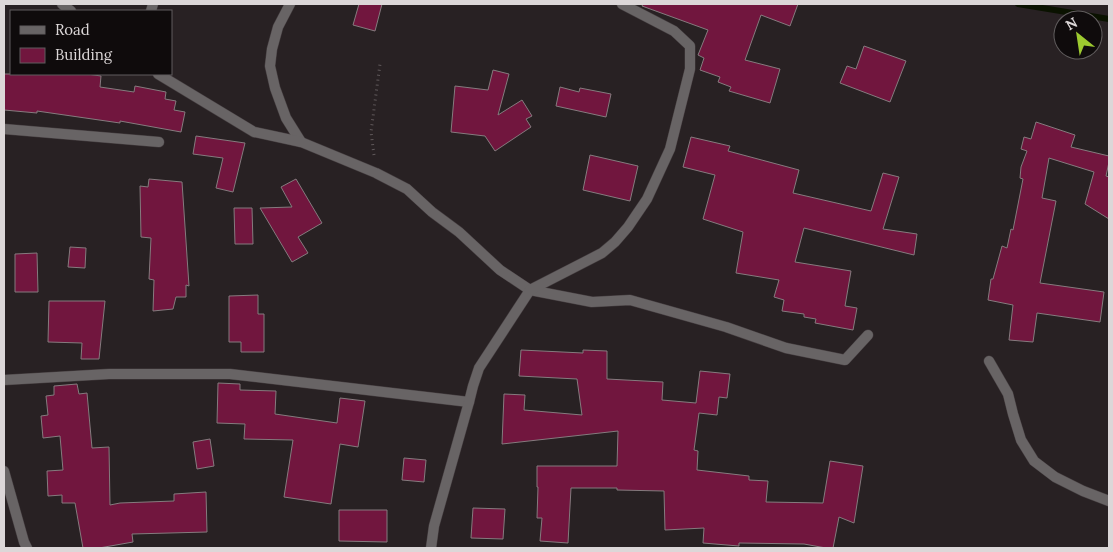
<svg xmlns="http://www.w3.org/2000/svg" width="1113" height="552" font-family="Lora,serif">
<style>
.lines{fill:none;stroke-linecap:round;stroke-linejoin:round}
.stream{stroke:#0a1200;stroke-width:6}
.building{fill:#71163e;stroke:#857b7e}
.minor-casing{stroke:#453e40;stroke-width:11}
.path{stroke:#60595b;stroke-width:3;stroke-dasharray:1 4;stroke-linecap:butt}
.minor{stroke:#686465;stroke-width:10}
</style>
<rect width="100%" height="100%" fill="#282123"/>
<g class="lines">
<polyline class="stream" points="1018,4 1109,19"/>
</g>
<g class="building">
<polygon points="359,4 382,4 375,31 353,25"/>
<polygon points="643,4 798,4 790,26 761,15 745,60 780,69 770,103 729,91 731,87 718,82 720,77 700,70 704,58 698,55 708,30 642,6"/>
<polygon points="864,46 906,61 890,102 840,83 847,66 856,69"/>
<polygon points="493,70 509,74 498,115 522,100 532,116 526,119 531,127 495,151 485,136 451,132 455,86 488,90"/>
<polygon points="4,74 87,74 101,76 100,87 134,92 135,86 166,92 165,99 176,101 174,110 185,112 181,132 120,121 120,123 37,111 37,113 4,110"/>
<polygon points="560,87 579,92 580,88 611,94 606,117 556,106"/>
<polygon points="1036,122 1075,135 1071,147 1109,156 1109,162 1106,176 1109,177 1109,219 1085,204 1094,172 1049,158 1042,198 1056,201 1040,283 1104,292 1100,322 1037,313 1033,342 1009,340 1013,305 988,300 991,279 993,279 1002,246 1007,248 1011,229 1013,230 1023,179 1020,178 1021,167 1027,151 1021,149 1024,137 1031,139"/>
<polygon points="196,136 245,143 233,192 216,188 223,158 193,154"/>
<polygon points="691,137 730,146 728,151 799,170 793,193 871,211 883,173 899,177 883,229 917,234 914,255 804,228 795,262 851,271 845,306 857,308 853,330 815,323 816,319 804,317 804,314 782,311 784,300 774,297 779,280 736,273 743,232 703,219 715,175 683,167"/>
<polygon points="590,155 638,166 630,201 583,190"/>
<polygon points="149,179 182,182 189,286 186,285 186,297 176,297 173,309 153,311 154,280 149,279 151,238 141,237 140,186 148,187"/>
<polygon points="296,179 322,223 298,237 308,253 292,262 260,208 292,207 281,187"/>
<polygon points="234,208 252,208 253,244 235,244"/>
<polygon points="70,247 86,248 85,268 68,267"/>
<polygon points="37,253 38,292 15,292 15,254"/>
<polygon points="258,295 258,314 264,314 264,352 241,352 241,342 229,342 229,296"/>
<polygon points="49,301 105,301 99,359 81,359 82,343 48,342"/>
<polygon points="521,350 583,353 583,350 607,351 607,379 663,382 662,400 696,403 700,371 730,374 727,398 719,397 717,415 699,413 694,450 698,451 697,470 749,476 749,480 768,481 766,502 823,503 830,461 863,466 854,523 839,517 833,548 826,548 804,544 739,543 739,546 703,543 704,528 665,530 664,491 617,490 617,488 571,488 568,543 540,541 542,518 537,518 538,487 537,487 537,466 617,466 618,431 502,444 504,394 525,395 524,410 582,415 577,379 519,376"/>
<polygon points="218,383 240,384 240,390 276,391 275,414 337,423 340,398 365,401 358,447 340,444 331,504 284,497 293,440 244,439 245,424 217,423"/>
<polygon points="77,384 79,394 87,393 92,448 109,447 110,505 120,503 174,501 174,494 206,492 207,532 132,534 133,542 99,548 83,548 75,503 62,503 62,495 48,496 47,471 63,470 60,436 43,438 41,416 48,415 46,396 54,395 54,386"/>
<polygon points="210,439 214,466 197,469 193,442"/>
<polygon points="404,458 426,460 424,482 402,480"/>
<polygon points="473,508 505,509 503,539 471,538"/>
<polygon points="339,510 387,510 387,542 339,541"/>
</g>
<g class="lines">
<g class="minor-casing">
<g id="minor">
<polyline points="62,4 71,11"/>
<polyline points="290,4 278,27 272,49 270,66 275,88 286,118 301,142"/>
<polyline points="151,11 153,4"/>
<polyline points="158,74 254,132 301,142 376,173 407,189 432,212 459,232 500,270 530,290 592,302 630,300 726,327 786,348 845,360 868,335"/>
<polyline points="4,129 159,142"/>
<polyline points="989,361 1008,394 1013,414 1021,440 1034,461 1055,477 1083,491 1109,501"/>
<polyline points="4,380 109,374 230,374 469,402"/>
<polyline points="4,471 24,542 27,548"/>
<polyline points="431,548 434,526 469,402 473,386 479,368 530,290 602,253 615,242 628,227 647,199 670,149 690,69 690,46 674,31 622,4"/>
</g>
</g>
<polyline class="path" points="374,155 371,132 380,64"/>
<use href="#minor" class="minor"/>
</g>
<rect width="1113" height="552" fill="none" stroke="#dcd7d8" stroke-width="10"/>
<rect x="10" y="10" width="162" height="65" fill="#0f0b0c" stroke="#615d5e"/>
<rect x="20" y="26" width="25" height="8" fill="#686465" stroke="#615d5e"/>
<text x="55" y="35" font-size="15" fill="#dcd7d8">Road</text>
<rect x="20" y="48" width="25" height="15" fill="#71163e" stroke="#615d5e"/>
<text x="55" y="60" font-size="15" fill="#dcd7d8">Building</text>
<g transform="translate(1078 35) rotate(330)"><circle r="24" fill="#0f0b0c" stroke="#615d5e"/>
<path d="M0-4L9 19L0 12L-9 19Z" fill="#9dca30"/>
<text y="-8" font-size="14" font-weight="bold" text-anchor="middle" fill="#dcd7d8">N</text>
</g>
</svg>
